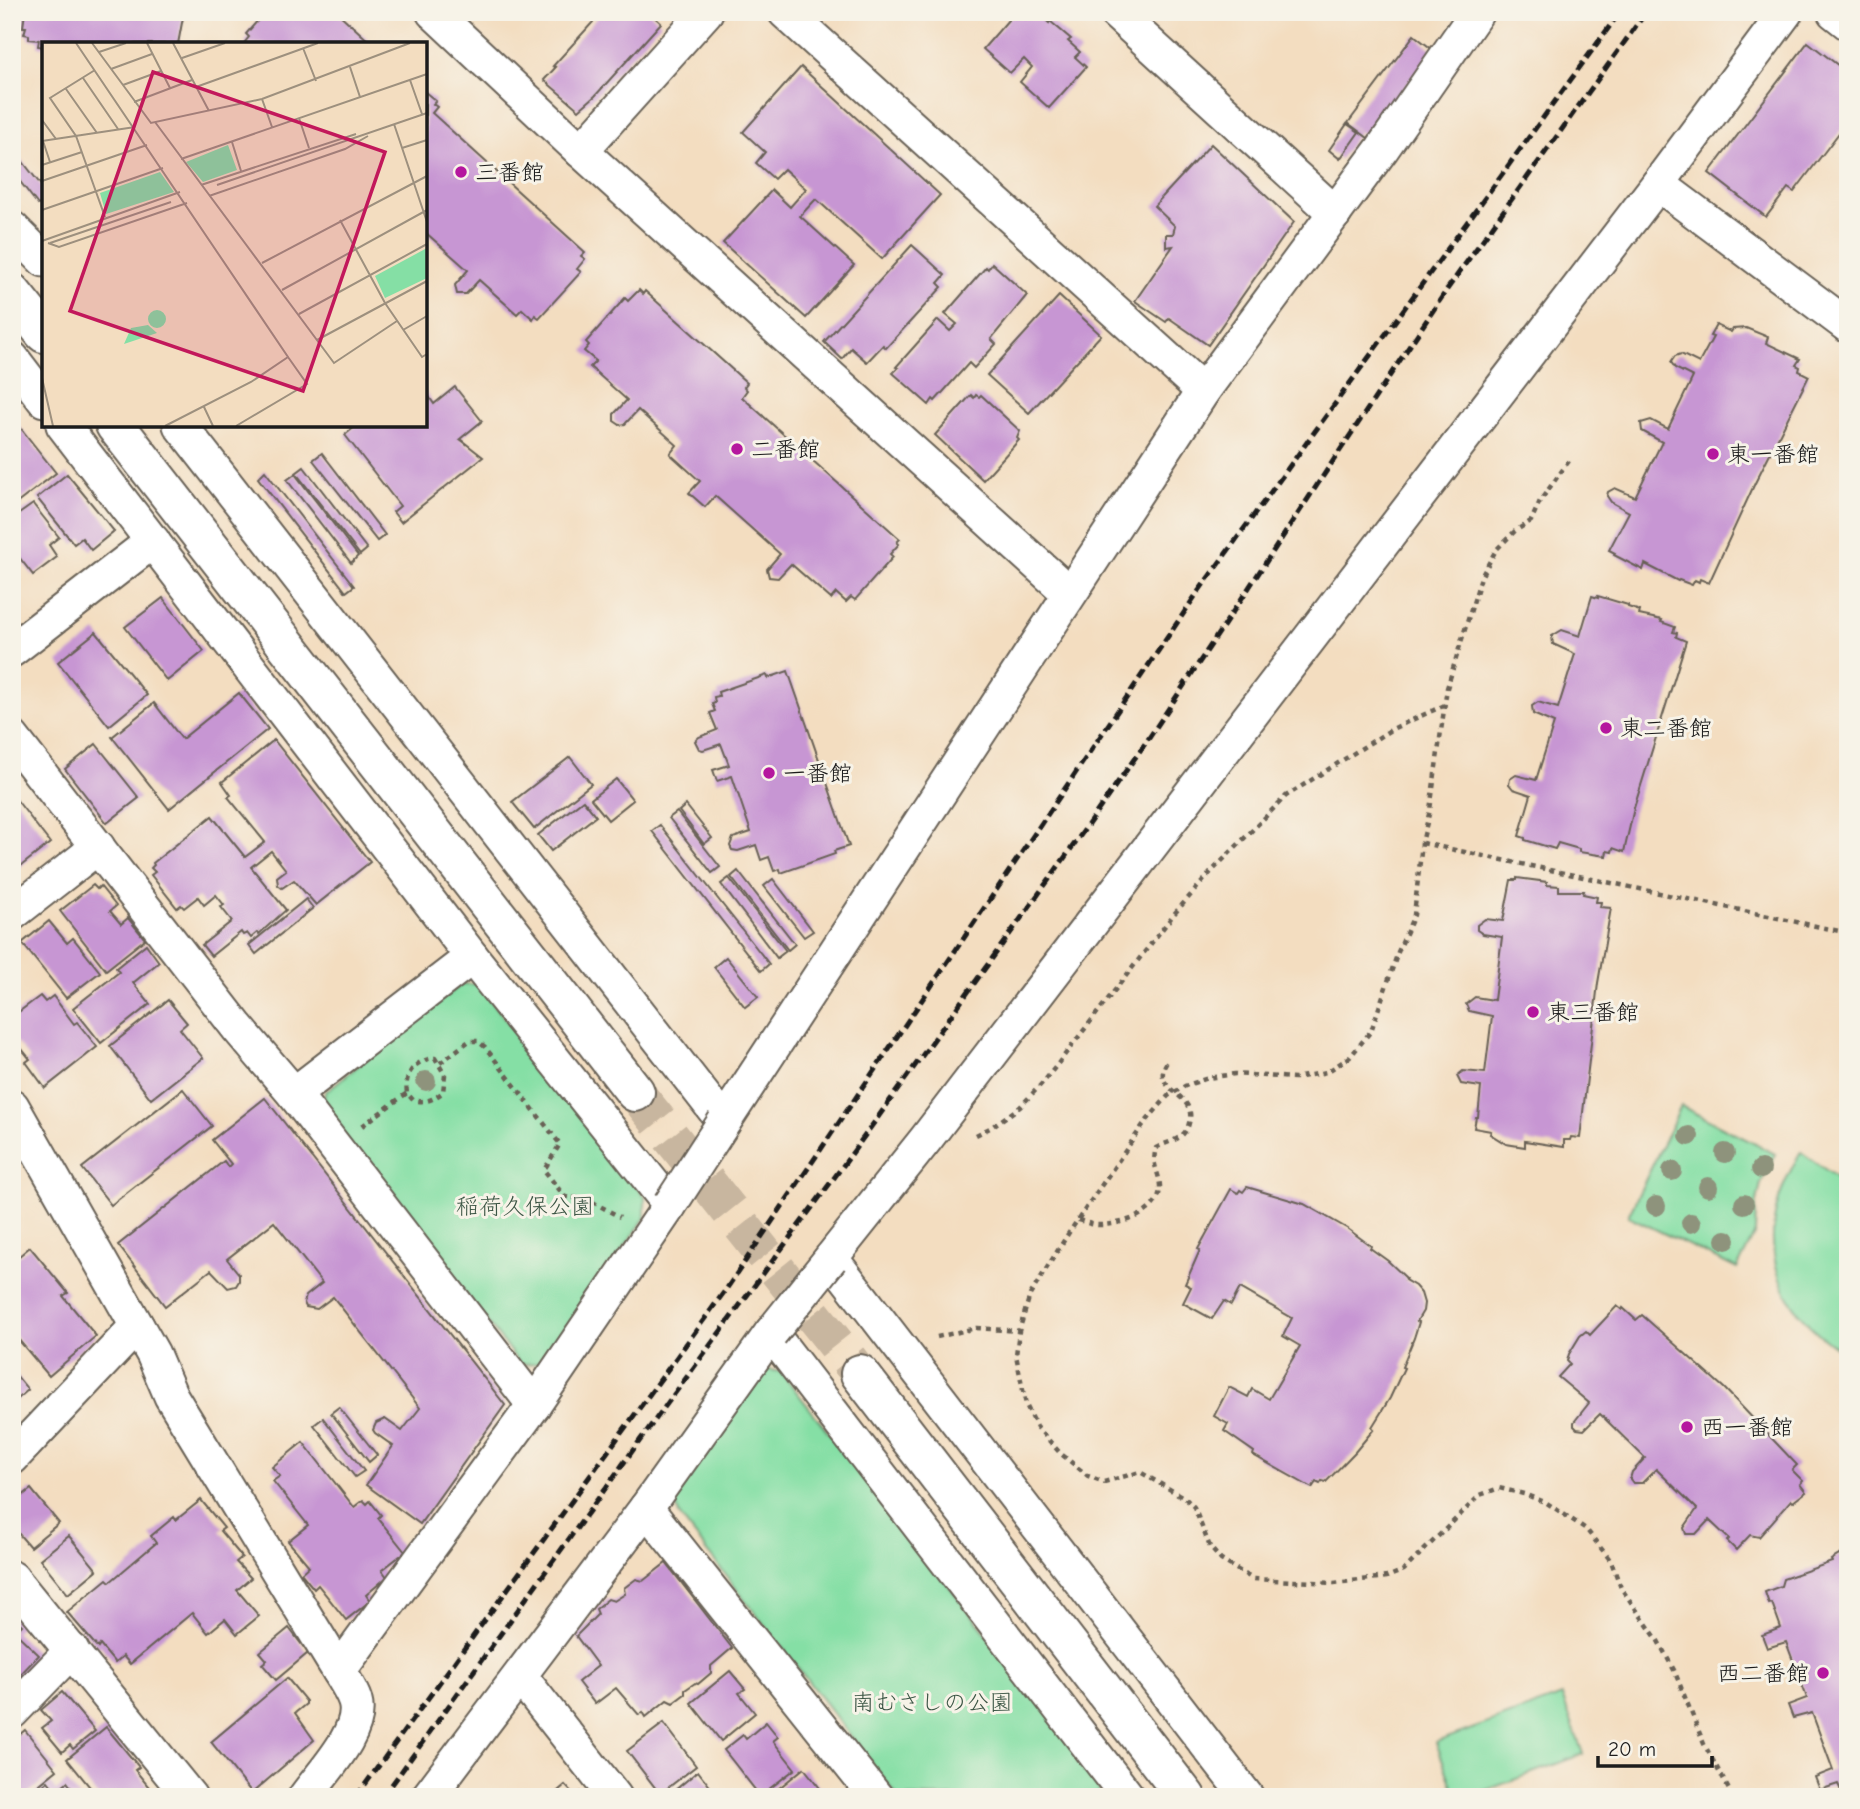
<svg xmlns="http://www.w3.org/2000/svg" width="1860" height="1809" font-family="'Comic Neue','Klee One',sans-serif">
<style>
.green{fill:#85dfa5;stroke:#507e60;stroke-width:2}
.building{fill:#c796d3}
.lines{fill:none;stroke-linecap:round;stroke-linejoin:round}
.tertiary-tunnel{stroke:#c8b69f;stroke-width:38;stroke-dasharray:38 19;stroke-linecap:butt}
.minor-casing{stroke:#676055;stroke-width:37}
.tertiary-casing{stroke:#676055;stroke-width:42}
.path{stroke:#676055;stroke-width:4.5;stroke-dasharray:5 5;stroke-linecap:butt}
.minor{stroke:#fff;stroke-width:33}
.tertiary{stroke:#fff;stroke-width:38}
.rail{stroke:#1c1c1c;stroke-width:5;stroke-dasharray:10 5;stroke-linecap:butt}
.minor-bridge-casing{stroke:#676055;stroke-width:37;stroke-linecap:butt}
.minor-bridge{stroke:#fff;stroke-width:33}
.tree{fill:#8e937c}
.poi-dot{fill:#b5179e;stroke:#f7f3e8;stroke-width:2.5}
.labels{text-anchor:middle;stroke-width:6;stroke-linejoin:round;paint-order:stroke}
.poi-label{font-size:23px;fill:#1c1c1c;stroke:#f7f3e8;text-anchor:start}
.park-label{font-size:23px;fill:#3c5645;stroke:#f7f3e8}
.inset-road{fill:none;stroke:#9d907e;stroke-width:2}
.view{fill:#c2185b;fill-opacity:0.15;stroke:#c2185b;stroke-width:3.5}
.inset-edge{fill:none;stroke:#1c1c1c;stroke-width:3.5}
</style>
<rect width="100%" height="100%" fill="#f7f3e8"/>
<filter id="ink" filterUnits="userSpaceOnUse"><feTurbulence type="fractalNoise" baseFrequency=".0143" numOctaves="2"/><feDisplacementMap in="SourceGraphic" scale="14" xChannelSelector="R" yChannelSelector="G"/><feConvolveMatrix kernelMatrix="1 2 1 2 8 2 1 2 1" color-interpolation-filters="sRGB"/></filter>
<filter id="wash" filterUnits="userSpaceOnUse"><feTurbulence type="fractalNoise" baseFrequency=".00686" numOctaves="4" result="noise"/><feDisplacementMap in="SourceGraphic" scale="28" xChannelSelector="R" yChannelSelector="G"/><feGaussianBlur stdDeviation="1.57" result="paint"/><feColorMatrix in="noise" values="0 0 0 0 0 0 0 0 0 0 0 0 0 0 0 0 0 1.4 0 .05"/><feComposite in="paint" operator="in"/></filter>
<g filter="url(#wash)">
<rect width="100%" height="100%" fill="#f3ddc0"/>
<g class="green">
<polygon points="462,984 478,984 645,1197 645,1218 543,1363 520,1364 322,1109 325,1092"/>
<polygon points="1681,1106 1775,1154 1761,1183 1756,1206 1755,1233 1737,1269 1628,1216"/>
<path d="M1801,1152L1848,1186V1355C1767,1306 1752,1231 1801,1152Z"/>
<polygon points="765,1369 781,1372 1100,1778 1098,1793 1094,1797 898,1797 679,1515 674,1497"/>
<polygon points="1562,1696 1583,1754 1468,1797 1456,1797 1436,1742"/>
</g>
<g id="blocks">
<g class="building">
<polygon points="25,12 184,12 178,44 44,44 44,47 38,46 39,40 29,39 29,35 24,34 26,27 23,27"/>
<polygon points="265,12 337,12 372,44 247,44 245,42 249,37 246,34"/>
<polygon points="602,12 649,12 661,23 595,96 579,110 544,80 556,67 553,66"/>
<polygon points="1015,12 1037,12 1049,23 1050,21 1071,39 1068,41 1080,52 1075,57 1086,67 1049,108 1020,82 1032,67 1024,59 1010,73 983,49"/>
<polygon points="1414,35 1433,50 1368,138 1348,123"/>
<polygon points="1808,42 1848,73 1848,121 1794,192 1788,188 1766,217 1709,173"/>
<polygon points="801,67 940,195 882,259 816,199 800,216 854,265 806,318 723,243 772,190 790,207 806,189 784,169 774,179 756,163 765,152 743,132"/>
<polygon points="425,92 436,101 433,104 437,107 432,113 585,252 581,256 585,259 577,269 581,272 539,318 535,315 533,319 522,309 517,314 479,280 466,294 457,294 455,285 468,270 425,232"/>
<polygon points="1347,124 1359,132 1340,159 1329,150"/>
<polygon points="1211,144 1294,222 1208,345 1169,318 1166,322 1135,301 1173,246 1166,247 1166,234 1173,234 1175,226 1154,206"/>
<polygon points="20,158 44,189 44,201 38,205 12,171 12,164"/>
<polygon points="912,245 945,275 938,283 942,287 886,348 883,345 867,362 851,348 842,359 824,342"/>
<polygon points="992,263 1027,295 991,339 996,344 974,368 969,363 935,401 933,399 929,405 893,373 898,368 896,367 938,320 950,331 957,324 945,314 986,267 988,269"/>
<polygon points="639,290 643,294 645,291 747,383 744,387 747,390 742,397 900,539 897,542 899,544 890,554 893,557 855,600 851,597 846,602 836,593 831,599 791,564 778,578 769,577 767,569 780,554 715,496 705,507 689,493 700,481 670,454 677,445 638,410 625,424 620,425 614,421 614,414 627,400 590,367 596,361 584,351 589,345 586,342 625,298 628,301"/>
<polygon points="1059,296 1101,335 1029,413 987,375"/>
<polygon points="1716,325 1731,332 1733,329 1746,328 1768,337 1766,343 1800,359 1796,365 1800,367 1799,371 1809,376 1755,483 1709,583 1700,579 1699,582 1695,580 1692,585 1679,580 1678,581 1645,564 1643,570 1614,555 1615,553 1609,550 1629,512 1611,502 1607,496 1608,492 1615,488 1635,497 1662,442 1642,431 1641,423 1651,420 1668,429 1693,377 1675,368 1671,362 1675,356 1681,354 1699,363 1713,337 1710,336"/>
<polygon points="455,387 482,421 460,439 483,457 401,522 393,512 400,506 345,435 357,425 425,425 425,391 434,404"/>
<polygon points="971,395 974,398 976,395 979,397 981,395 1020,431 1017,438 1019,440 983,480 935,435"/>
<polygon points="12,417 56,473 12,507"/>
<polygon points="322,453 385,535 377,541 313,460"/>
<polygon points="304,467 367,549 360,555 296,473"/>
<polygon points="265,471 354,586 346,592 258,478"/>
<polygon points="67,474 114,531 91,550 82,538 74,544 37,498"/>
<polygon points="295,474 358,556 351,563 287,480"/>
<polygon points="33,504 59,537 49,545 57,557 33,575 12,548 12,519"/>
<polygon points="1592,596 1598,598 1598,596 1628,605 1628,607 1640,611 1639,615 1662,620 1661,622 1675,627 1673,632 1677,633 1676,637 1686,641 1634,808 1624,852 1613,848 1612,852 1607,851 1606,856 1579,852 1579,849 1558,843 1555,849 1525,840 1525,838 1519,836 1531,795 1513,789 1509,784 1510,779 1516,775 1536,780 1554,723 1533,714 1532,706 1538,702 1558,708 1575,654 1553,644 1552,636 1562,630 1580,636"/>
<polygon points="163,598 204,651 167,681 125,627"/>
<polygon points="96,632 147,695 109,726 58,662"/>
<polygon points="788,671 849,846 834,851 835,854 781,873 780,869 774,871 769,857 761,860 756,845 738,851 732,850 730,846 733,838 751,832 732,776 717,781 713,770 729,765 721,744 703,750 699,749 695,741 699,737 717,730 710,713 715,711 712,704 715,703 714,697 719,696 718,692 767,675 768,678"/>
<polygon points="239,693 268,729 169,809 112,737 154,703 182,739"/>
<polygon points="274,740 370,862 316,905 294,880 282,888 278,885 277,877 286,870 271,851 251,867 286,910 259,934 258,932 251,938 247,933 243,935 241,932 211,956 202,945 232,921 221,907 224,905 216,895 204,905 198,897 184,908 181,905 177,908 151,875 155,872 151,868 154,865 153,863 212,816 245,857 265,842 228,797 231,795 222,782"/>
<polygon points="96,744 139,798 107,823 65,769"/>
<polygon points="570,757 591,784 534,829 512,802"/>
<polygon points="616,779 633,800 608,820 591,799"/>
<polygon points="12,794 50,843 12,873"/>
<polygon points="583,800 596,816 551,851 538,835"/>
<polygon points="686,805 712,838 704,844 679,811"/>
<polygon points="677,812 720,867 712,873 669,818"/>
<polygon points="660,825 769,964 761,971 652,831"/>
<polygon points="738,871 795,944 788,950 731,877"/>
<polygon points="729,878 786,951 777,958 721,884"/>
<polygon points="1517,878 1547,882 1547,885 1559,886 1559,891 1584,891 1583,894 1597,897 1596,902 1601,902 1600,907 1611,908 1598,983 1580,1138 1571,1137 1570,1140 1564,1140 1564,1147 1525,1141 1525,1147 1506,1144 1490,1134 1491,1131 1474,1128 1476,1117 1478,1117 1481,1087 1461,1084 1457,1076 1463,1071 1485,1073 1492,1016 1469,1011 1466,1004 1475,997 1494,1000 1502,937 1483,934 1477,930 1477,925 1485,919 1503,921 1511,880 1517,880"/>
<polygon points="773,879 813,931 804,937 764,886"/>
<polygon points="93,885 97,889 100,886 116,906 110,911 121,924 128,918 145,939 106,970 60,911"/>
<polygon points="306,899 313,908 256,954 249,945"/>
<polygon points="49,921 67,943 73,938 100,972 66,998 22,943"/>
<polygon points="146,944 159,962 133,983 150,1004 101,1043 73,1008 119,972 116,968"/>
<polygon points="726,957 758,997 745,1007 714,967"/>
<polygon points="40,996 45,1002 53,996 74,1024 77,1022 97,1047 45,1088 26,1062 30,1059 12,1037 14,1026 12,1017"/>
<polygon points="168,1000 187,1023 180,1029 203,1058 151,1099 110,1046"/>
<polygon points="183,1089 212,1126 111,1205 82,1168"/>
<polygon points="265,1098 505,1405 420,1524 366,1485 393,1446 375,1433 373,1430 376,1423 385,1419 402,1431 420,1408 333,1297 317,1309 306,1307 304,1303 306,1296 322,1283 274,1222 227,1259 239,1274 239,1281 236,1286 228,1288 211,1270 165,1306 118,1245 224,1161 228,1167 231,1164 212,1140"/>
<polygon points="1247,1187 1304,1204 1348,1229 1371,1246 1370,1248 1388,1261 1406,1278 1405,1280 1415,1286 1421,1293 1424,1303 1423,1311 1417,1321 1419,1322 1414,1338 1402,1367 1404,1368 1390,1398 1372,1427 1374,1429 1355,1452 1326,1482 1322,1481 1320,1484 1316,1482 1312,1488 1253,1455 1254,1452 1224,1431 1228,1424 1214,1416 1229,1387 1248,1397 1252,1389 1269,1399 1300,1346 1283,1336 1292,1318 1240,1288 1231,1305 1224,1301 1212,1319 1183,1303 1191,1287 1185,1284 1200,1250 1198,1249 1231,1189 1238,1193 1240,1190 1243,1192"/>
<polygon points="30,1247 68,1293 63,1296 96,1336 49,1376 12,1332 15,1325 12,1321 12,1262"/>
<polygon points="1617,1306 1622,1310 1623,1308 1636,1320 1642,1315 1724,1388 1797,1465 1792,1470 1803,1481 1800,1484 1806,1492 1793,1502 1791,1500 1759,1537 1750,1535 1736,1550 1727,1541 1729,1539 1709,1520 1696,1534 1686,1534 1684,1528 1697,1509 1656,1469 1642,1483 1633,1483 1630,1479 1632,1472 1645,1458 1600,1414 1584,1430 1577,1429 1574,1426 1574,1422 1589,1403 1558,1377 1570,1364 1567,1361 1569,1354 1580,1336 1586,1331 1590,1335"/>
<polygon points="12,1370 28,1390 12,1404"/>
<polygon points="339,1407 377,1455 369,1462 331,1413"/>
<polygon points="323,1418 364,1471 355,1477 314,1425"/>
<polygon points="303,1442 354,1507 363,1500 367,1504 370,1501 381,1515 378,1518 405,1552 382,1570 387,1577 366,1595 370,1601 346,1620 318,1585 314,1589 301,1573 309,1566 288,1541 308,1525 273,1481 280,1476 272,1467"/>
<polygon points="31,1489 59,1523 30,1547 12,1526 12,1504"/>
<polygon points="201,1500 224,1528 220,1531 242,1557 236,1562 251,1578 237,1590 259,1616 237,1634 225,1619 208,1633 192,1613 130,1664 123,1656 115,1663 100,1645 98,1648 67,1612 107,1579 110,1582 156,1543 151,1536 174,1517 176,1520"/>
<polygon points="69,1536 97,1570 68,1594 40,1559"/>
<polygon points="1846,1551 1848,1797 1844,1797 1838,1784 1820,1790 1815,1777 1833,1770 1812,1713 1793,1718 1788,1705 1807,1698 1786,1642 1767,1648 1762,1635 1781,1628 1772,1603 1769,1604 1765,1592 1781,1586 1783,1579 1832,1562 1831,1560"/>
<polygon points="666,1563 732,1648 711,1666 711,1673 698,1684 695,1683 685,1690 685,1694 673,1703 667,1700 646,1717 643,1712 639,1715 616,1688 595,1704 578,1682 598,1666 576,1636 598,1614 596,1609 608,1599 614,1601 625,1594 624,1588 636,1579 643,1581"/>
<polygon points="12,1616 22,1625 15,1632 39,1655 15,1680 12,1678"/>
<polygon points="289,1628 308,1653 276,1680 262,1664 267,1660 260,1652"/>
<polygon points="730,1671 745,1689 739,1693 755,1713 721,1741 691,1703"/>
<polygon points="287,1678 306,1701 306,1704 295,1713 314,1740 252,1793 211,1742"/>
<polygon points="62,1692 95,1731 73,1749 70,1745 62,1752 42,1728 51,1721 41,1710"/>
<polygon points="766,1722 778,1737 773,1741 795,1769 760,1796 724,1750 743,1735 746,1739"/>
<polygon points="664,1723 696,1766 660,1794 627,1751"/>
<polygon points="106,1727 139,1767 135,1770 157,1797 98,1797 67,1759"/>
<polygon points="25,1730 57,1770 25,1796 12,1780 12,1734 16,1731 19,1735"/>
<polygon points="804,1768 827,1797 768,1797"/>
<polygon points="698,1771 718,1797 678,1797 674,1791"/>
<polygon points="48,1781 56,1791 67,1782 79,1797 30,1797"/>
<polygon points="565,1785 575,1796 580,1792 584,1797 551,1797"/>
</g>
</g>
</g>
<g filter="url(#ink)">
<use href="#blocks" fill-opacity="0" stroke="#676055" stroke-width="2"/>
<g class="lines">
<polyline class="tertiary-tunnel" points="635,1092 860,1374"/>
<g class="minor-casing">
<g id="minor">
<polyline points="433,12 581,151 1069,593"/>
<polyline points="785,12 1203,391"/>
<polyline points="1115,12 1335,213"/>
<polyline points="1834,12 1848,23"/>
<polyline points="581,151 706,12"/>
<polyline points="1658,184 1786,12"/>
<polyline points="12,228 44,260"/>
<polyline points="12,358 44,400"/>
<polyline points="63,425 472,957 670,1205 534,1405 339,1671"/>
<polyline points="180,425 724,1122 1203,391 1382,149 1477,12"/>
<polyline points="12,650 153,541"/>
<polyline points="12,737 237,1027 294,1094 534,1405"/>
<polyline points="12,914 98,847"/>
<polyline points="294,1094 472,957"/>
<path d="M12,1106L153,1354L171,1396L339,1671C345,1681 352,1691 355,1701C364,1731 322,1773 305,1797"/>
<polyline points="12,1458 137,1326"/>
<polyline points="646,1508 876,1797"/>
<polyline points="12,1578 190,1797"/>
<polyline points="520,1676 615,1797"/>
<polyline points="12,1712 72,1650"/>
<polyline points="428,1797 646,1508 771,1333 1128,1797"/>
<polyline points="1247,1797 831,1258 926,1139 1658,184 1848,326"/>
</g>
</g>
<g class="tertiary-casing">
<g id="tertiary">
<polyline points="12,293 44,333"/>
<polyline points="115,425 635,1092"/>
<polyline points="860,1374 1186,1797"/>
</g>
</g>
<g class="path">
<polyline points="1569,461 1540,501 1531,521 1515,531 1496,550 1481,577 1447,688 1430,810 1422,843 1414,915 1398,952 1371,1031 1350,1057 1327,1072 1295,1078 1235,1074 1208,1078 1185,1086 1168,1096 1143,1125 1068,1234 1030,1295 1019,1331 1016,1355 1026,1405 1037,1427 1060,1453 1088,1476 1104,1482 1140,1472 1185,1498 1194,1507 1210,1547 1221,1560 1253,1579 1334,1583 1387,1577 1404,1570 1480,1495 1499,1488 1524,1494 1547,1503 1586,1529 1611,1561 1621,1588 1657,1639 1674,1670 1704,1744 1733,1797"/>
<polyline points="1422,843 1844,932 1848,931"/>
<polyline points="440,1063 469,1041 478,1041 485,1047 560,1144 544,1170 565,1197 587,1199 620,1217"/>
<path d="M362,1126L407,1093L413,1100C426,1103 433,1100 443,1092L445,1075L435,1058C415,1060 404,1073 407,1093"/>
<polyline points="976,1135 990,1128 1020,1107 1046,1079 1174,914 1211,872 1286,796 1392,729 1445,705"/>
<path d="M1078,1220C1085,1222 1092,1225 1099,1225C1121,1225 1161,1214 1160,1186C1159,1170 1151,1166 1156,1148C1164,1143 1173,1142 1181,1136C1185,1133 1188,1128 1189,1123C1199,1092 1145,1091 1169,1059"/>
<polyline points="937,1337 976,1328 1019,1331"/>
</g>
<use href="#minor" class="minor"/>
<use href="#tertiary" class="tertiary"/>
<g class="rail">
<polyline points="356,1797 727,1288 1198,592 1620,12"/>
<polyline points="383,1797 641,1439 845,1163 1068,853 1149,738 1448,288 1646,12"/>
</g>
<g class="minor-bridge-casing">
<g id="minor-bridge">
<polyline points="670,1205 724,1122"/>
<polyline points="771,1333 831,1258"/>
</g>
</g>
<use href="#minor-bridge" class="minor-bridge"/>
</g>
<g class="tree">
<circle cx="426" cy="1081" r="10"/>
<circle cx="1689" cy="1136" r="10"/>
<circle cx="1725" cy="1153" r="10"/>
<circle cx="1761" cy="1169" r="10"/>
<circle cx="1672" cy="1171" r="10"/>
<circle cx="1708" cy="1187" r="10"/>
<circle cx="1744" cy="1204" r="10"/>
<circle cx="1656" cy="1206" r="10"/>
<circle cx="1691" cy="1223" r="10"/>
<circle cx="1726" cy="1240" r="10"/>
</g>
</g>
<g class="poi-dot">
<circle cx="461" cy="172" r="7"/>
<circle cx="737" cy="449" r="7"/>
<circle cx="1713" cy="454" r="7"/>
<circle cx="1606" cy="728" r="7"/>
<circle cx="769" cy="773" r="7"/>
<circle cx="1533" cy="1012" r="7"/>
<circle cx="1687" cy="1427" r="7"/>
<circle cx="1823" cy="1673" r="7"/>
</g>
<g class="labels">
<g class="poi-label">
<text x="475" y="180">三番館</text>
<text x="751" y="457">二番館</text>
<text x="1727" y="462">東一番館</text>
<text x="1620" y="736">東二番館</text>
<text x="783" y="781">一番館</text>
<text x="1547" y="1020">東三番館</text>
<text x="1701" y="1435">西一番館</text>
<text x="1809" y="1681" text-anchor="end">西二番館</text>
</g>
<g class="park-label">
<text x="525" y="1214">稲荷久保公園</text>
<text x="932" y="1710">南むさしの公園</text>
</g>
</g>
<g transform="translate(42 42)">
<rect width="385" height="385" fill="#f3ddc0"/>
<path d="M186,103L195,128L161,140L144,120ZM118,130L132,150L64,172L58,151ZM385,206V236L343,256L333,234ZM106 277a9 9 0 1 1 18 0a9 9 0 1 1-18 0ZM106,283L115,291L82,302L89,286Z" fill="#85dfa5"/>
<path class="inset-road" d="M34,1L246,315L209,340L123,384M50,1L109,81L220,57L368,1M105,1L128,46M131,1L167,69M261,6L274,39M57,10L84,1M140,16L183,1M308,25L318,55M69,27L110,12M53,28L8,56L34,94L63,175M41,36L76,87M368,38L380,72M81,43L119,29M154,45L276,1M24,47L55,91M220,57L230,85M92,60L150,38M257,76L267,106M0,78L14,97M113,80L292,321L355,279M352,82L385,180M0,99L93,85M1,99L8,120M190,100L199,129M360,106L385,98M139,117L385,32M0,123L40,110M0,139L105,103M159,143L314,92M175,143L385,71M167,154L303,107L326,94M0,168L121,126M298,178L343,261L380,315L385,312M0,199L138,150M6,201L17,205L145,161M8,201L129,160M220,221L385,134M240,248L385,168M257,272L385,202M361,288L385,274M275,298L385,239M0,336L11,384M162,365L171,384M194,384L265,342L246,315"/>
<path class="view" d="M111,30L343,110L261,349L28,269Z"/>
<rect width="385" height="385" class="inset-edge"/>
</g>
<rect width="1860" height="1809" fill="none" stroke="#f7f3e8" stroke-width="42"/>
<path d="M1598 1756v10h114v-10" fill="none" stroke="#1c1c1c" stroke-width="3.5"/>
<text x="1608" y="1756" font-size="21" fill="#1c1c1c" stroke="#f7f3e8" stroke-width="5" paint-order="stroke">20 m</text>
</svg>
